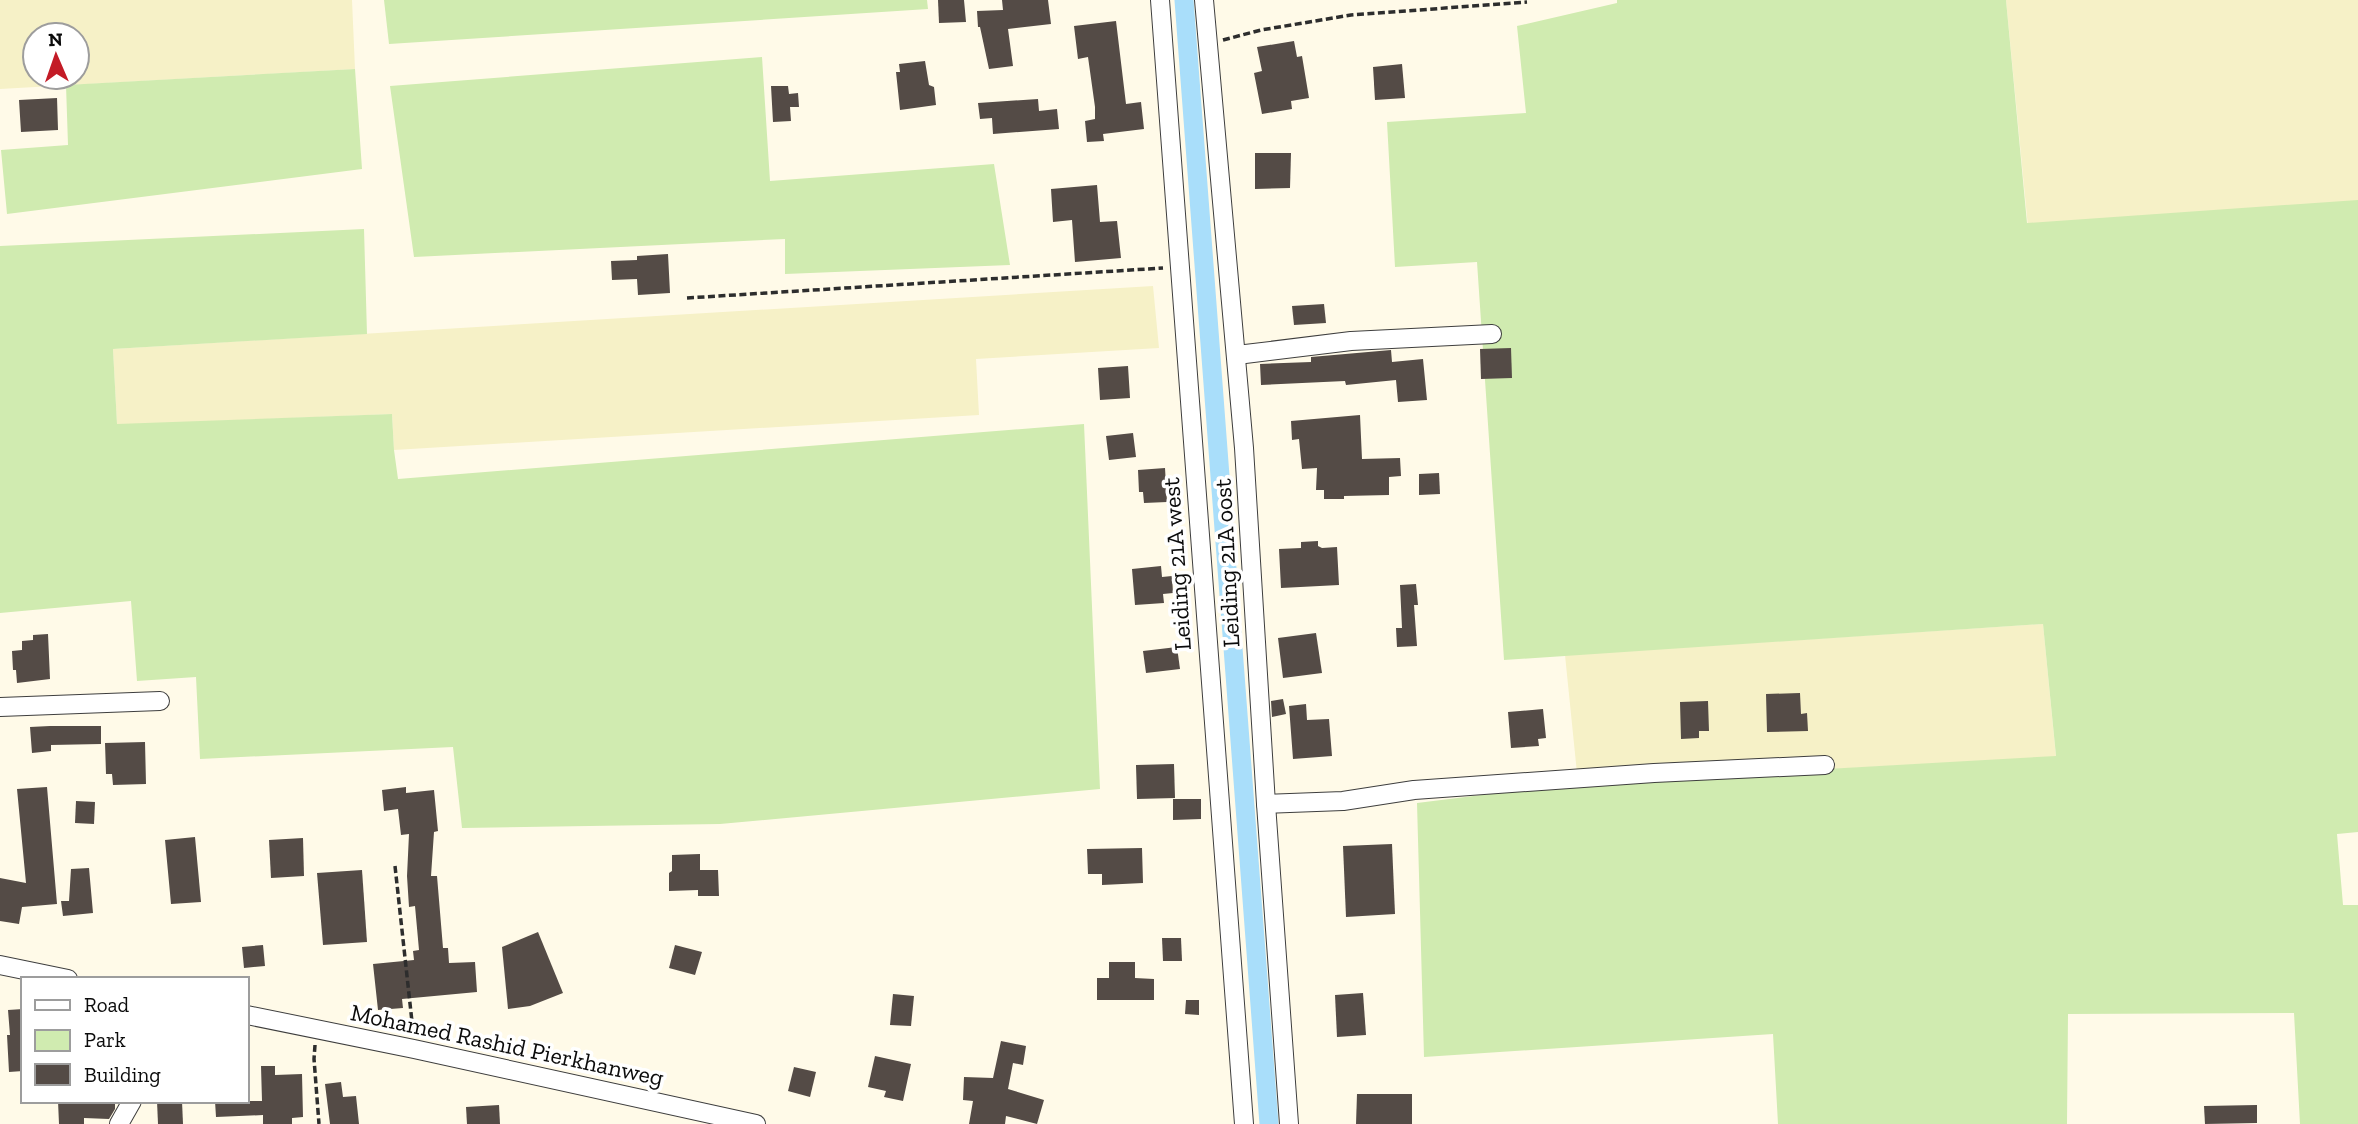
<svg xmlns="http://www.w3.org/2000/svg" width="2358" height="1124" font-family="'Zilla Slab',serif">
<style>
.farmland{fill:#f6f1c7;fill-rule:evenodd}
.green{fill:#d0ebb0}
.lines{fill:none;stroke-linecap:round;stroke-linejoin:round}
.canal{stroke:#a9defa;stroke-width:19}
.building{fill:#544b46}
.minor-casing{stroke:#3e3e3e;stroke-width:20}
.path{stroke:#2d2d2d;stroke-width:3.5;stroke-dasharray:7 3.5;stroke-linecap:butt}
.minor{stroke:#fff;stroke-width:18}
.labels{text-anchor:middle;stroke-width:7;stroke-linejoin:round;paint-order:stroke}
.street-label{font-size:24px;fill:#0b0b0b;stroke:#fff}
</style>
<rect width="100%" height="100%" fill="#fffae8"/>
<g class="farmland">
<path d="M0,0H352L355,69L0,89ZM35,35H77V77H35Z"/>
<polygon points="2006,0 2358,0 2358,202 2028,227"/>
<polygon points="1153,286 1159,348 976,359 979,415 394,450 392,414 117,425 113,349"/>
<polygon points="2043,624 2056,757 1578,783 1565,655"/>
</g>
<g class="green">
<polygon points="384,0 927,0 928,9 389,44"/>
<polygon points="1617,0 2006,0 2027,223 2358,200 2358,832 2337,834 2343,905 2358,905 2358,1124 2300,1124 2294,1013 2068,1014 2067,1124 1778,1124 1773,1034 1424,1057 1417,803 1578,783 2056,756 2043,624 1504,660 1477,262 1395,267 1387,122 1526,113 1517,26 1617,3"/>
<polygon points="762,57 770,181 994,164 1010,265 785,274 785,239 414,257 390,86"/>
<polygon points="355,69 362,169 7,214 1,150 68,145 66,85"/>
<polygon points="364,229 367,334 113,349 117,424 392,414 394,450 398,479 1084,424 1100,789 720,824 462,828 453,747 200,759 196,677 137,681 131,601 0,613 0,246"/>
</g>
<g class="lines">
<polyline class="canal" points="1184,0 1269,1124"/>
</g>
<g class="building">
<polygon points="938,0 964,0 966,22 939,23"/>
<polygon points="1002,0 1048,0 1051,24 1008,29 1013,66 989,69 980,27 978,27 977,11 1003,10"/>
<polygon points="1116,21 1126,104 1141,102 1144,129 1103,134 1104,141 1087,142 1085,121 1095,119 1095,107 1088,57 1078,59 1074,26"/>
<polygon points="1294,41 1297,57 1302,56 1309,98 1291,101 1292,109 1262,114 1254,73 1262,71 1257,47"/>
<polygon points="925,61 929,85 934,87 936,105 900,110 896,72 900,72 899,64"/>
<polygon points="1402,64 1405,98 1375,100 1373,67"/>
<polygon points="771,86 788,86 789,94 798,93 799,107 790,107 791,121 773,122"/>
<polygon points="57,98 58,130 21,132 19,100"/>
<polygon points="1038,99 1039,111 1057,109 1059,129 993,134 992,118 980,119 978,103"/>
<polygon points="1255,153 1291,153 1290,188 1255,189"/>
<polygon points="1097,185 1100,222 1117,221 1121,258 1075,262 1072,220 1053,222 1051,189"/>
<polygon points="668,254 670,293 638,295 637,279 612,280 611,261 637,260 637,256"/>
<polygon points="1324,304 1326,323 1294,325 1292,306"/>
<polygon points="1511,348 1512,378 1481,379 1480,349"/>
<polygon points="1391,350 1392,362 1423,359 1427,400 1398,402 1396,380 1346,385 1345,381 1261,385 1260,364 1311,362 1311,357"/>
<polygon points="1128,366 1130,398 1100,400 1098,368"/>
<polygon points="1360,415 1362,459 1400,458 1401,476 1389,477 1389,495 1344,496 1344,499 1324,499 1324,490 1316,490 1317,468 1302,469 1299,439 1292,440 1291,421"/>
<polygon points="1133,433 1136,457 1109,460 1106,436"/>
<polygon points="1165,468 1167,502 1144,503 1143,492 1139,492 1138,470"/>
<polygon points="1439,473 1440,494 1419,495 1419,474"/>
<polygon points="1318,541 1318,546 1322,548 1337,547 1339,585 1281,588 1279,549 1301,548 1301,542"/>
<polygon points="1161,566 1162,577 1172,576 1173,593 1163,594 1164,603 1135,605 1132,569"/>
<polygon points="1416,584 1418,605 1414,605 1417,646 1397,647 1396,628 1402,628 1400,585"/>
<polygon points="1316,633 1322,673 1283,678 1278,638"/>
<polygon points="48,634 50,679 17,683 16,670 13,670 12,651 22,650 22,641 33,640 33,635"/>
<polygon points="1177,647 1180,669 1146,673 1143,651"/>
<polygon points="1800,693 1801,714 1807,713 1808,731 1767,732 1766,694"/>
<polygon points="1283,699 1286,714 1272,717 1271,701"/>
<polygon points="1708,701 1709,731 1699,731 1699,738 1681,739 1680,702"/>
<polygon points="1306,704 1307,720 1329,719 1332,756 1293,759 1289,706"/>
<polygon points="1543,709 1546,738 1538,739 1539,746 1511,748 1508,712"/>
<polygon points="50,726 101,726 101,744 51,745 51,751 32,753 30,727"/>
<polygon points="145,742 146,784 113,785 112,774 106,774 105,743"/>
<polygon points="1174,764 1175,798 1137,799 1136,765"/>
<polygon points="47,787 57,904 22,907 19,924 0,921 0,878 26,883 17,789"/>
<polygon points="406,787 406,793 434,790 438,831 434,832 431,876 437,876 443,948 448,948 449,963 475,962 477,992 402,999 403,1008 378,1010 373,964 414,960 413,951 419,950 415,906 409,907 407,876 409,834 401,835 398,809 384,811 382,790"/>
<polygon points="1173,799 1201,799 1201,819 1173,820"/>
<polygon points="76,801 95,802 94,824 75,823"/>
<polygon points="195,837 201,902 171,904 165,840"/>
<polygon points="303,838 304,876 271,878 269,840"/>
<polygon points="1392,844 1395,914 1346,917 1343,846"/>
<polygon points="1142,848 1143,883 1102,885 1102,874 1088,874 1087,849"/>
<polygon points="700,854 700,870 718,870 719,896 698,896 698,890 669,891 669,873 672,871 672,855"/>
<polygon points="89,868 93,913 63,916 61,901 69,901 71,869"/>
<polygon points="362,870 367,942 323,945 317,873"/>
<polygon points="538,932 563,993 530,1006 508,1009 502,947"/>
<polygon points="1162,938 1181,938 1182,961 1163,961"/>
<polygon points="263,945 265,966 244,968 242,947"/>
<polygon points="675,945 702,952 695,975 669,968"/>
<polygon points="1109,962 1135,962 1135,978 1154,979 1154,1000 1097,1000 1097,978 1109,978"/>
<polygon points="1363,993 1366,1035 1337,1037 1335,995"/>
<polygon points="893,994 914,996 911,1026 890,1025"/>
<polygon points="1186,1000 1199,1000 1199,1015 1185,1014"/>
<polygon points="23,1009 23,1071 9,1072 7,1035 10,1035 8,1010"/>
<polygon points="1001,1041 1026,1046 1023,1065 1013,1063 1008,1089 1044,1100 1037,1124 1006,1116 1005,1124 969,1124 973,1101 963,1100 964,1077 993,1078"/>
<polygon points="875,1056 911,1064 903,1101 884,1097 886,1091 868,1087"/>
<polygon points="261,1066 275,1066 275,1075 302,1074 303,1117 292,1118 292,1124 263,1124 263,1115 216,1117 215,1101 262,1101"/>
<polygon points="794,1067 816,1072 810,1097 788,1091"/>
<polygon points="341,1082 343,1097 356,1096 359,1124 330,1124 325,1084"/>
<polygon points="1357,1094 1412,1094 1412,1124 1356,1124"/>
<polygon points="58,1101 115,1101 115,1109 109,1119 84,1118 84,1124 59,1124"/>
<polygon points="157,1101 182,1101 183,1124 158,1124"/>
<polygon points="499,1105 500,1124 467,1124 466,1107"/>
<polygon points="2257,1105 2257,1123 2205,1124 2204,1106"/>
</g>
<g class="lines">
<g class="minor-casing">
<g id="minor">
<polyline points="1160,0 1244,1124"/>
<polyline points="1204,0 1244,448 1266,804 1289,1124"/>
<polyline points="1237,355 1351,341 1492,334"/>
<polyline points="0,707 160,701"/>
<polyline points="1266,804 1343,801 1414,790 1654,773 1825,765"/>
<polyline points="0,965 68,979"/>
<polyline points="247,1015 414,1049 756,1124"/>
<polyline points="119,1124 132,1101"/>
</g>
</g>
<g class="path">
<polyline points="1223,40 1261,30 1351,15 1527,2"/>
<polyline points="687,298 1163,268"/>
<polyline points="395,866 413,1031"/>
<polyline points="315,1045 314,1059 319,1124"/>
</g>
<use href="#minor" class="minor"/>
</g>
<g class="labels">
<g class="street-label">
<text transform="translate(1227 563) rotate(-93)" y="8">Leiding 21A oost</text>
<text transform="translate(1177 564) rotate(-94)" y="8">Leiding 21A west</text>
<text transform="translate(507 1045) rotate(12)" y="8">Mohamed Rashid Pierkhanweg</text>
</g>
</g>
<rect x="21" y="977" width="228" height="126" fill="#ffffff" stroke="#9d9d9d" stroke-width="2"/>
<rect x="35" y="1000" width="35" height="10" fill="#ffffff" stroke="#9d9d9d" stroke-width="2"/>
<text x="84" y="1012" font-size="21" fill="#0b0b0b">Road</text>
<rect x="35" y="1030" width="35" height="21" fill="#d0ebb0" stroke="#9d9d9d" stroke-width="2"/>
<text x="84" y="1047" font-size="21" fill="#0b0b0b">Park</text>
<rect x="35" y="1064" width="35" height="21" fill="#544b46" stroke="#9d9d9d" stroke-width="2"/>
<text x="84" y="1082" font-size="21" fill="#0b0b0b">Building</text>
<g transform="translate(56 56) rotate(358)"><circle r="33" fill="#ffffff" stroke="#9d9d9d" stroke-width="2"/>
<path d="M0-5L12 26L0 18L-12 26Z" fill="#c31b26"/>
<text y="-10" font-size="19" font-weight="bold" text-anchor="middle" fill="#0b0b0b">N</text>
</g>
</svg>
